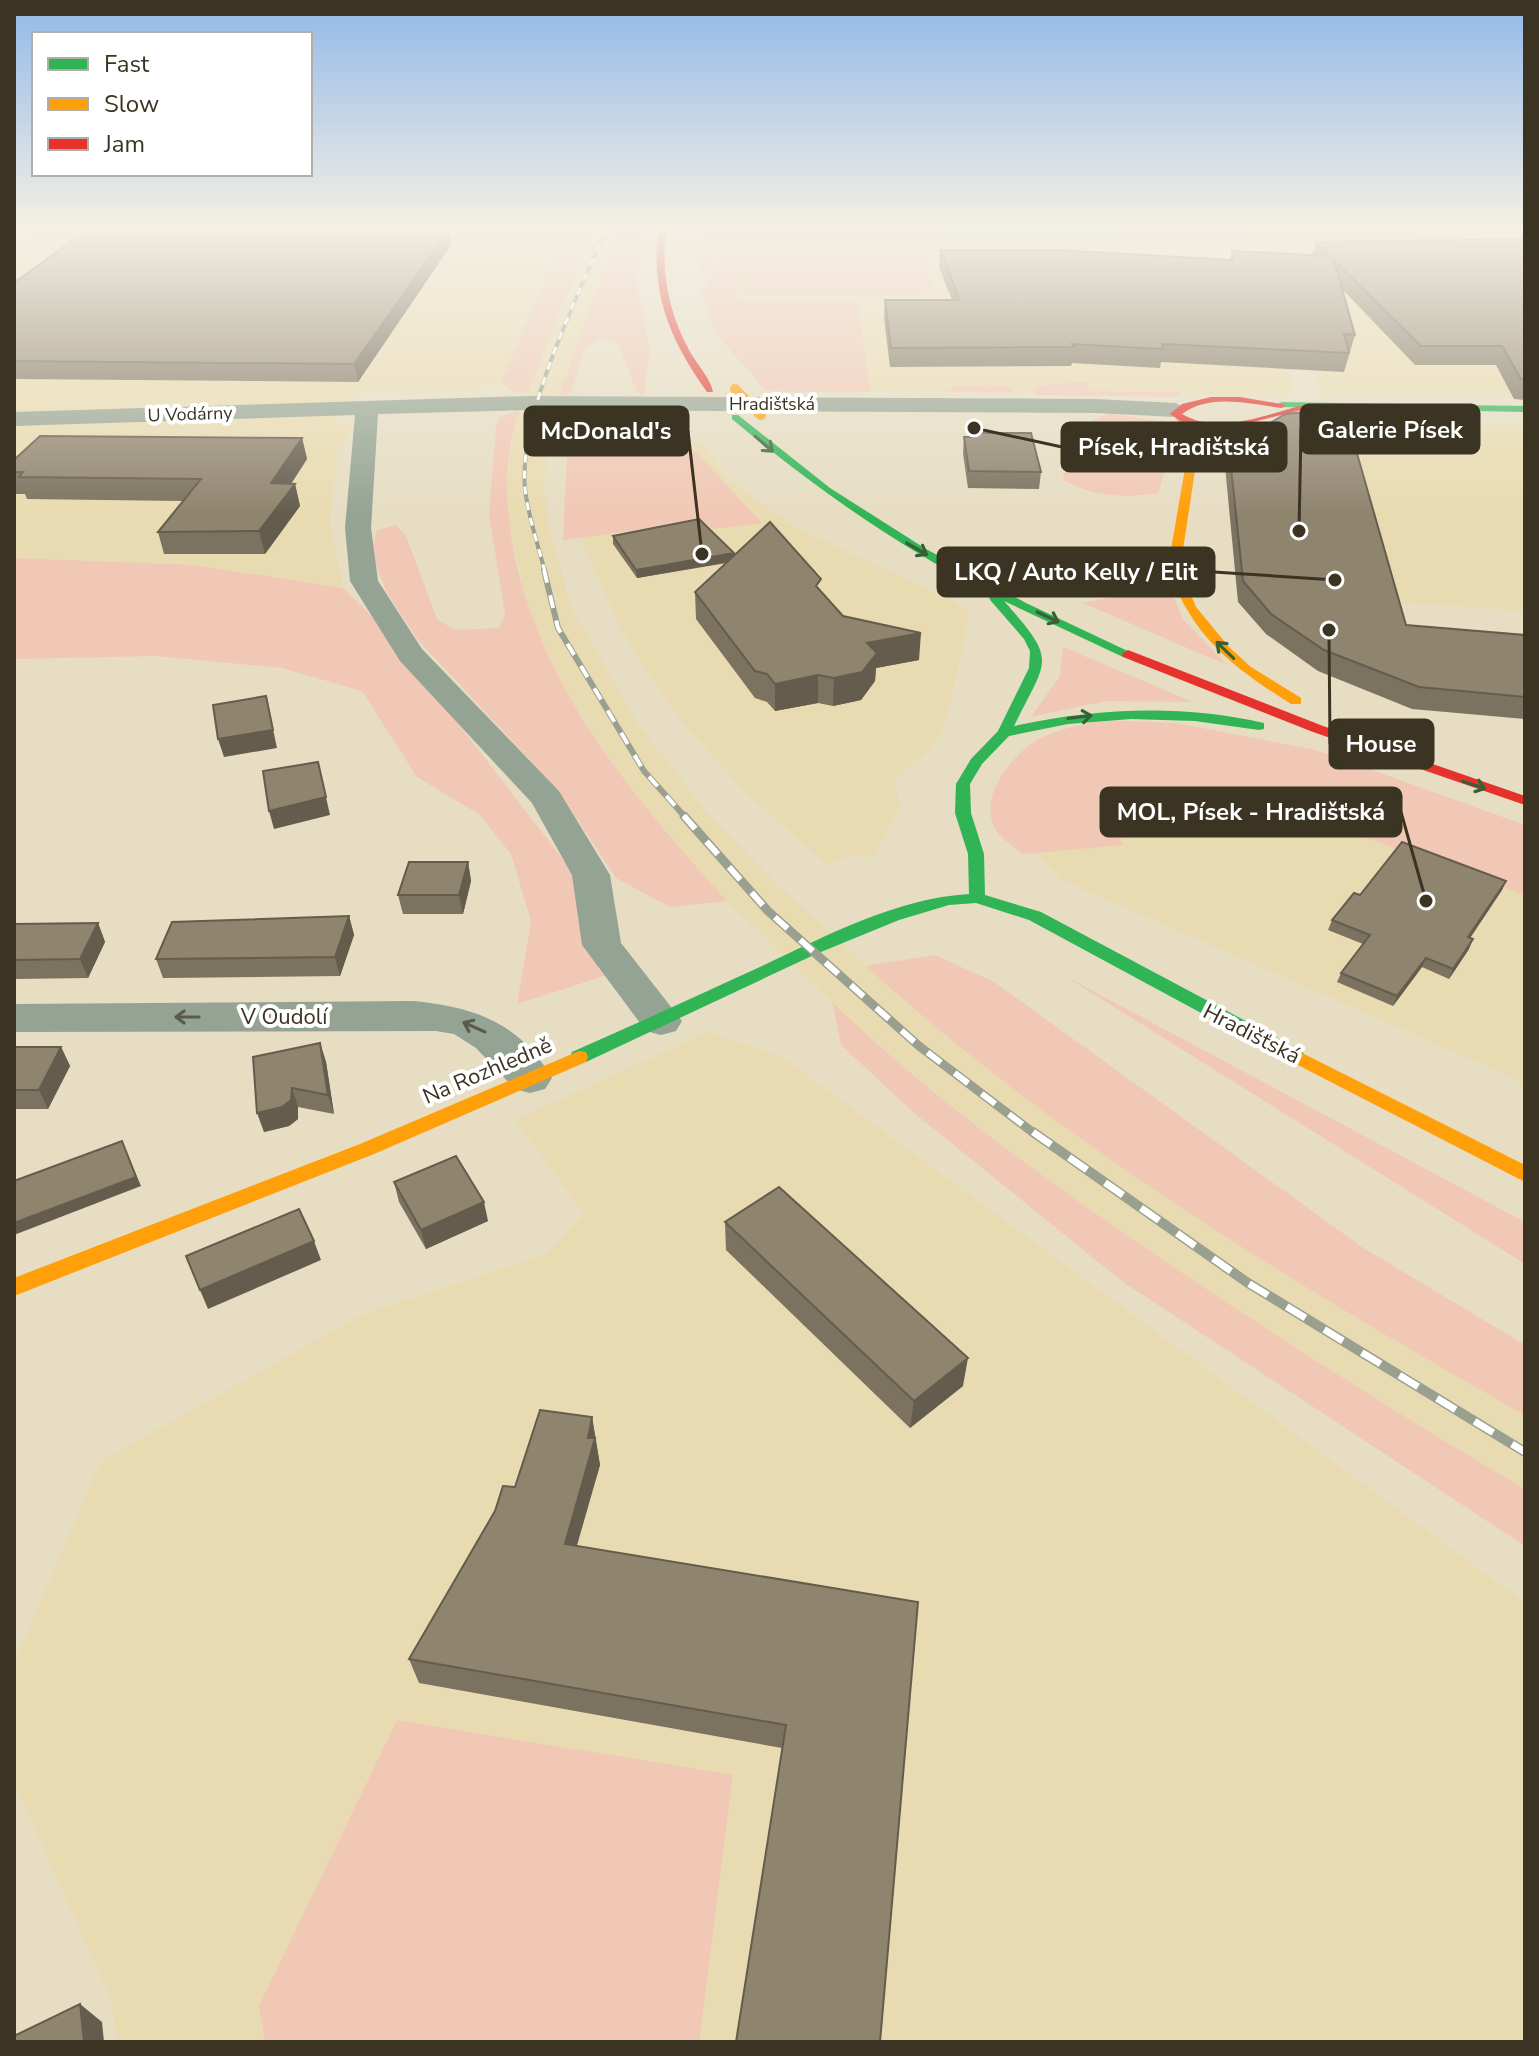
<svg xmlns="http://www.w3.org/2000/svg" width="1539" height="2056" font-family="'Nunito Sans',sans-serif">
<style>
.built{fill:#e9dbb1}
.green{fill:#f1c8b5}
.water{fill:#b3beea}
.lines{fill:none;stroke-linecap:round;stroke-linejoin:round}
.street{fill:#94a393;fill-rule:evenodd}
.fast{fill:#30b455;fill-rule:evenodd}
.slow{fill:#ff9f0a;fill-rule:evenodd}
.jam{fill:#e5322d;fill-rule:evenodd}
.rail-far3-casing{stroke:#9aa08f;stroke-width:4}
.rail-far2-casing{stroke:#9aa08f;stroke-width:6}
.rail-far1-casing{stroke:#9aa08f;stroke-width:9}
.rail-casing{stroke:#9aa08f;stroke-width:10}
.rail-far3{stroke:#fff;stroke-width:3;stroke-dasharray:8;stroke-linecap:butt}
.rail-far2{stroke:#fff;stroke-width:4;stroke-dasharray:13;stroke-linecap:butt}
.rail-far1{stroke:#fff;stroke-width:6;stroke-dasharray:17;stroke-linecap:butt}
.rail{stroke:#fff;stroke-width:7;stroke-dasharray:22;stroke-linecap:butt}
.slow-bridge{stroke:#ff9f0a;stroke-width:10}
.wall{fill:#7b725f}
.shaded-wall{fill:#645c4d}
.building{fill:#8f846e;stroke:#645c4d;stroke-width:2}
.oneway{stroke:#376134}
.oneway2{stroke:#5a5b4a}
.labels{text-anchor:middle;stroke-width:8;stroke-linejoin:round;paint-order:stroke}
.far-street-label{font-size:18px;fill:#3b3422;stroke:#fff}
.street-label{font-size:22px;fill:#3b3422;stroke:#fff}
.leader{fill:none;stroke:#3b3422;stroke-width:3}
.callout-dot{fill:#3b3422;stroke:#fff;stroke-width:3}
.callout{fill:#3b3422;stroke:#3b3422;stroke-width:3}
.callout-label{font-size:24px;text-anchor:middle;font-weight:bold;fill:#fff}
</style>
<rect width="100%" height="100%" fill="#e6ddc3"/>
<g class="built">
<polygon points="593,228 619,228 550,423 544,487 549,527 572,609 640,727 707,812 776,883 912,1008 998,1077 1100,1151 1336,1306 1525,1415 1525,1489 1298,1352 1055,1186 952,1106 864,1033 727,901 660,827 624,780 567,693 530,615 510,530 506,488 515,423"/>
<polygon points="1512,228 1525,228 1525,394 1320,395 1296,277 1348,252"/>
<polygon points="14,238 469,243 551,247 559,251 501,381 465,392 364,391 335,413 336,421 354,426 338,451 329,520 343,588 193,565 14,558"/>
<polygon points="738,250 1269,255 1293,395 771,391 739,317 733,265 734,253"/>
<polygon points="1310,422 1455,432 1453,424 1525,426 1525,611 1386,601"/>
<polygon points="589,444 702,444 727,478 793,526 953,601 970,613 946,722 931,748 894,780 900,806 874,855 846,856 838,862 825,863 745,792 685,725 648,674 620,627 579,535"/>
<polygon points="1045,754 1525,828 1525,1083 1060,879 1022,836"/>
<polygon points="708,1032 781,1056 1525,1603 1525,2042 117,2042 110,1998 14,1782 14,1664 100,1462 363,1314 546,1254 584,1214 515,1120"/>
</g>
<g class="green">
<polygon points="14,228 592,231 528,392 512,391 501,381 558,251 551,247 14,238"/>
<polygon points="1311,228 1518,230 1349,252 1353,266 1283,255 1282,249 1322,247 1322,244 1185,250 925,250 934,292 921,294 740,294 737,262 746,248 818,249 735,247 717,258 699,286 701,234 1064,240"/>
<polygon points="617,232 644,233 636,282 650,349 644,395 637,392 619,345 603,338 584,348 571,393 559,397"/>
<polygon points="733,253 737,253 734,260 738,301 858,302 870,392 766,391 716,334 701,293 724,260"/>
<polygon points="1088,381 1089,391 1182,392 1174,397 1035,395 1033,390 1038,386"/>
<polygon points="990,385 1009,387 1014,393 915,391 949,391 954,386"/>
<path d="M520,410C503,453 505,503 513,548C540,688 634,798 727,901L670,907L616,878L558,790L418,640L387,593L371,553L377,530L396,525L406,536L437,619L455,630L499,628L505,614L489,515L496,428L499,417Z"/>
<polygon points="569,412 657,412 626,438 629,455 696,452 762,523 637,538 631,531 563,540"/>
<path d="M1111,413L1157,421L1173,430L1175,440L1158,493C1124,498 1094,497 1063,480L1067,458L1072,453L1100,457L1118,453L1111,443L1126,439L1110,430L1087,431L1086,423Z"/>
<polygon points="14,558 193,565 343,588 385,629 575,875 598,968 607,975 517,1004 531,921 511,854 480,815 417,777 362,691 282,668 156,656 14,659"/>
<polygon points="1170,586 1182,618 1227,665 1083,603"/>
<polygon points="1063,647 1193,702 1105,701 1031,717 1060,676"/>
<path d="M1103,720L1176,723L1316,750L1525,825V895L1303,815L1273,807L1237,812L1230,803L1108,819L1124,845L1023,854C1015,847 1001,839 995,829C978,797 1011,756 1037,740C1057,729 1081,725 1103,720Z"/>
<path d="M935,955L994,982L1362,1247L1525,1345V1415C1298,1287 1058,1142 866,966Z"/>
<polygon points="1063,975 1525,1222 1525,1264"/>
<path d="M832,1002C926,1093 1034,1171 1141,1245C1267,1331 1394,1412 1525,1489V1546L1123,1282L913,1112L841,1045Z"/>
<polygon points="397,1720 733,1775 699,2042 265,2042 259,2006"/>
</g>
<polygon class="water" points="470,228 1311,228 1064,240"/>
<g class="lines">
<g class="street">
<polygon points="530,396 1096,399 1176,403 1187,410 1176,417 1096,413 530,410 378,414 371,528 378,581 422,649 559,791 610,875 621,943 682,1021 676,1031 661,1035 646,1031 582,945 572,875 532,803 400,661 350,581 345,528 355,415 14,426 14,412"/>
<path d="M413,1001C474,1007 519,1022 552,1078L545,1089L530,1093L515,1089L476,1048L454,1034L436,1031L14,1032V1004Z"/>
</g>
<g class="fast">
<polygon points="1282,402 1525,406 1525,412 1279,407 1279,403"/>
<path d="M732,415H738L830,488L926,549L1026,603L1134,654L1123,657L1004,601C1058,662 1048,657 1014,726C1096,708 1182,704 1264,723V729L1259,730L1195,721L1131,719L1068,724L1009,736L982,764L970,784L971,813L984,854L985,895L1041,912L1302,1051L1305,1056L1302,1061H1290L1029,920L976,903L949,905L899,920L816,954L586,1062H572L570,1057L572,1052C636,1024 699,995 762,966C826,936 897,898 969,894L968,854L955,813L956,784L971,759L998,731L1029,668L1030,651L1024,639L991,601L989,598L992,595C898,546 813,487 732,419Z"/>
</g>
<g class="slow">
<path d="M1176,418H1182L1193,428L1199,445L1180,569L1196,607L1229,647L1251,667L1301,698V704H1291C1233,667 1197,641 1170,575C1120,597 1069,593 1017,578C1005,575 991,572 982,565L988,561C1055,580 1101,597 1168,567L1189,445Z"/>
<polygon points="1296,1050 1525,1165 1525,1182 1290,1061 1287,1056 1290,1051"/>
<polygon points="579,1051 586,1052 588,1057 586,1062 374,1154 14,1296 14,1278 360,1144"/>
</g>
<g class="jam">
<path d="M658,228H666C661,272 668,311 689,350C696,363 711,379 713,392H707C669,338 651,295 658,228Z"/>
<path d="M1211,397H1240L1287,405L1282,408C1250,404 1210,393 1182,414C1219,436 1269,413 1308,404L1313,407L1233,427L1198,447H1190V443L1216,429L1185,424L1170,414L1182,404Z"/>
<polygon points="1128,650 1323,726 1525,796 1525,805 1313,732 1123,657 1122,654"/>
</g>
<g class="rail-far3-casing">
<path id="rail-far3" d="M545,572C538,545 528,516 525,489C518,415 578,297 606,228"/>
</g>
<g class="rail-far2-casing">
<polyline id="rail-far2" points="544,570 558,628 644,771 686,818"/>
</g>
<g class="rail-far1-casing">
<polyline id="rail-far1" points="684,816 768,911 919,1046 1035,1134"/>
</g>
<g class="rail-casing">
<polyline id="rail" points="1033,1132 1248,1283 1525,1452"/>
</g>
<use href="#rail-far3" class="rail-far3"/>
<use href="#rail-far2" class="rail-far2"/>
<use href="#rail-far1" class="rail-far1"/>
<use href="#rail" class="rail"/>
<polyline class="slow-bridge" points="735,389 761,415"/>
</g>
<g class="wall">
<polygon points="449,229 451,245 358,382 14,379 14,283"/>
<polygon points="1525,239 1525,400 1514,399 1496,365 1415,365 1343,290 1355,335 1344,372 1161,362 1160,368 1072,363 1071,366 890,367 884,318 885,300 952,300 939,267 940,250 1230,260 1232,251 1313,255 1316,242"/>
<polygon points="973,433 1041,472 1039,489 968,488 963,454 964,437 973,437"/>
<polygon points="302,438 307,459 291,484 295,484 300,506 265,554 164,554 158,532 183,501 27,499 25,494 14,494 14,460"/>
<polygon points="1229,448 1406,625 1525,635 1525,719 1412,709 1318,671 1266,634 1238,602 1225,466"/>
<polygon points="613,536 734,556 821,591 843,616 919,660 876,668 875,681 861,700 833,706 818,703 775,711 767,702 755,698 696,619 695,592 727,563 637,578 613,544"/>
<polygon points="468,862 471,881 463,914 403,914 398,895"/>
<polygon points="1506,881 1502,890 1470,938 1469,949 1449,979 1422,967 1393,1006 1337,982 1341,973 1363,944 1328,930 1332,920 1360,895"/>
<polygon points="349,916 354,935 340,976 163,978 156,959"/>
<polygon points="98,923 105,942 88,978 14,979 14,924"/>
<polygon points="320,1043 326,1062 334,1114 298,1107 298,1119 289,1126 264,1132"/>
<polygon points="14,1047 61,1047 70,1066 48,1109 14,1109"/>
<polygon points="394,1182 488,1221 426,1249 399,1202"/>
<polygon points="725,1222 963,1386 910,1428 726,1250"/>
<polygon points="592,1417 600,1465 576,1546 918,1602 782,1748 419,1683 409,1659 515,1487"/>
</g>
<g class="shaded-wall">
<polygon points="449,229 451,245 358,382 354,364"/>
<polygon points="302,438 307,459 277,505 271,483"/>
<polygon points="295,484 300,506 265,554 259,531"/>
<polygon points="734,553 734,561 637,578 636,570"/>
<polygon points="921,633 919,660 876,668 875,681 861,700 833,706 834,678 867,643"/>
<polygon points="818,675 818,703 775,711 775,684"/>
<polygon points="266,696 277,748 224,757 218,739"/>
<polygon points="318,762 330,815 274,829 269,811"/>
<polygon points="468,862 471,881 463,914 459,895"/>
<polygon points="1506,881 1502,890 1464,947 1468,937"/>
<polygon points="349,916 354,935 340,976 335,957"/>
<polygon points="98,923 105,942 88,978 80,959"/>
<polygon points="1473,939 1469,949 1449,979 1453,969"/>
<polygon points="1426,958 1422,967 1393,1006 1397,996"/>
<polygon points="320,1043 326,1062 334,1114 328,1095"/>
<polygon points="61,1047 70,1066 48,1109 39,1090"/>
<polygon points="292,1088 298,1107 298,1119 289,1126 264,1132 257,1113"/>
<polygon points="122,1141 141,1186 14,1235 14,1223"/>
<polygon points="484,1202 488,1221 426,1249 421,1230"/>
<polygon points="314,1241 321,1260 208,1309 200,1290"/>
<polygon points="968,1358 963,1386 910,1428 914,1401"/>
<polygon points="592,1417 600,1465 570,1570 565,1544"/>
<polygon points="80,2004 102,2022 104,2042 84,2042"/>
</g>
<g class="building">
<polygon points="89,228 375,228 449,229 354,364 14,361 14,283"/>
<polygon points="1525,239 1525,380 1521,379 1502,346 1421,346 1334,260 1355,335 1344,334 1349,353 1162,344 1163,349 1072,344 1074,347 891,348 885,300 960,300 940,250 1056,250 1233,260 1232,251 1330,256 1316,242"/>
<polygon points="1344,408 1406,625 1525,635 1525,697 1419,687 1324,650 1271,614 1243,581 1229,448 1285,414"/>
<polygon points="973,433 1031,433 1041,472 969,471 964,437 975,437"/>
<polygon points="40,436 302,438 271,483 295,484 259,531 158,532 201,479 19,477 23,472 14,472 14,460"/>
<polygon points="699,519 734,553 636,570 613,536"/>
<polygon points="770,522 821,579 816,586 843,616 921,633 867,643 877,653 862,672 834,678 818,675 775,684 767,674 755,671 695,592"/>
<polygon points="266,696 273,730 218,739 213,705"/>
<polygon points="318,762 326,797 269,811 263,771"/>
<polygon points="1402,842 1506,881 1468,937 1473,939 1453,969 1426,958 1397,996 1341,973 1370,935 1332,920 1354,893 1360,895"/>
<polygon points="409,862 468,862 459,895 398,895"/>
<polygon points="349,916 335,957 156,959 172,922"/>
<polygon points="98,923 80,959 14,960 14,924"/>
<polygon points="320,1043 328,1095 292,1088 291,1100 282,1107 257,1113 253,1057"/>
<polygon points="14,1047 61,1047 39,1090 14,1090"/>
<polygon points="122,1141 136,1177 14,1223 14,1181"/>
<polygon points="456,1156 484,1202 421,1230 394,1182"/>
<polygon points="779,1187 968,1358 914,1401 725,1222"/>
<polygon points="299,1209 314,1241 200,1290 186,1256"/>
<polygon points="540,1410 592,1417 588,1438 595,1438 565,1544 918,1602 880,2042 736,2042 786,1725 409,1659 495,1511 503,1486 515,1487"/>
<polygon points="80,2004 84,2042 14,2042 14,2036"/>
</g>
<defs><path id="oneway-shaft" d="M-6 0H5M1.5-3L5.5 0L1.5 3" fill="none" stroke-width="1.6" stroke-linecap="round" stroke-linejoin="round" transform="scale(2)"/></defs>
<g class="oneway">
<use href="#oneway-shaft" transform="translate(764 444) rotate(41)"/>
<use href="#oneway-shaft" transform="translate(917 549) rotate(30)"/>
<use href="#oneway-shaft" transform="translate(1048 617) rotate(25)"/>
<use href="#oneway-shaft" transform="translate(1225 650) rotate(-136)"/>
<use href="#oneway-shaft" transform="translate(1080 717) rotate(-7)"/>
<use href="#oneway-shaft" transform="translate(1474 785) rotate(18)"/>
</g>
<g class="oneway2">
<use href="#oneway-shaft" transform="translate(187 1017) rotate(180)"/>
<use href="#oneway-shaft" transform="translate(474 1027) rotate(-156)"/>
</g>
<linearGradient id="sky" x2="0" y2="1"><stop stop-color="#93b8e9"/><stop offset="0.44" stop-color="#f4f0e4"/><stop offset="1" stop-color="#f4f0e4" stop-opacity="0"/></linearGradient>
<rect width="1539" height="516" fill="url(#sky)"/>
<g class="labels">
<g class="far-street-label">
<text x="772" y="410">Hradišťská</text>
<text transform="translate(190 414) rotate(-2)" y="6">U Vodárny</text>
</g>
<g class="street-label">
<text x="284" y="1024">V Oudolí</text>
<text transform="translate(1252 1033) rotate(27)" y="8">Hradišťská</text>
<text transform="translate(487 1070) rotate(-23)" y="8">Na Rozhledně</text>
</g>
</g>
<path class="leader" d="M1299 531L1301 429M702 554L688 431M974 428L1062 447M1335 580L1214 572M1329 630L1330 744M1426 901L1401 812"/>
<g class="callout-dot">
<circle cx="1299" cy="531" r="8"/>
<circle cx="702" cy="554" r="8"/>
<circle cx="974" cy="428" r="8"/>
<circle cx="1335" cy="580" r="8"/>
<circle cx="1329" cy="630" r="8"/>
<circle cx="1426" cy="901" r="8"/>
</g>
<g class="callout">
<rect x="1301" y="405" width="178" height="48" rx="8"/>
<rect x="525" y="407" width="163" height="48" rx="8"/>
<rect x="1062" y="423" width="224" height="48" rx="8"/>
<rect x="938" y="548" width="276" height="48" rx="8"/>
<rect x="1330" y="720" width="103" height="48" rx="8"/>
<rect x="1101" y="788" width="300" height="48" rx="8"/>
</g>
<g class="callout-label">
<text x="1390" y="438">Galerie Písek</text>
<text x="606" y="439">McDonald's</text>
<text x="1174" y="455">Písek, Hradištská</text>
<text x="1076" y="580">LKQ / Auto Kelly / Elit</text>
<text x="1381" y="752">House</text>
<text x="1251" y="820">MOL, Písek - Hradišťská</text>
</g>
<rect width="1539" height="2056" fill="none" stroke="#3b3422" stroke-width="32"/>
<rect x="32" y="32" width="280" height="144" fill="#ffffff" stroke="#b1aea7" stroke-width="2"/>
<rect x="48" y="58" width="40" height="12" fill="#30b455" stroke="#b1aea7" stroke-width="2"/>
<text x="104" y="72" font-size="24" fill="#3b3422">Fast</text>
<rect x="48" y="98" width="40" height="12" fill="#ff9f0a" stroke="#b1aea7" stroke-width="2"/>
<text x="104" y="112" font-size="24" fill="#3b3422">Slow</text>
<rect x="48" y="138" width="40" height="12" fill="#e5322d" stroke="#b1aea7" stroke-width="2"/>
<text x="104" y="152" font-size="24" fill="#3b3422">Jam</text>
</svg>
